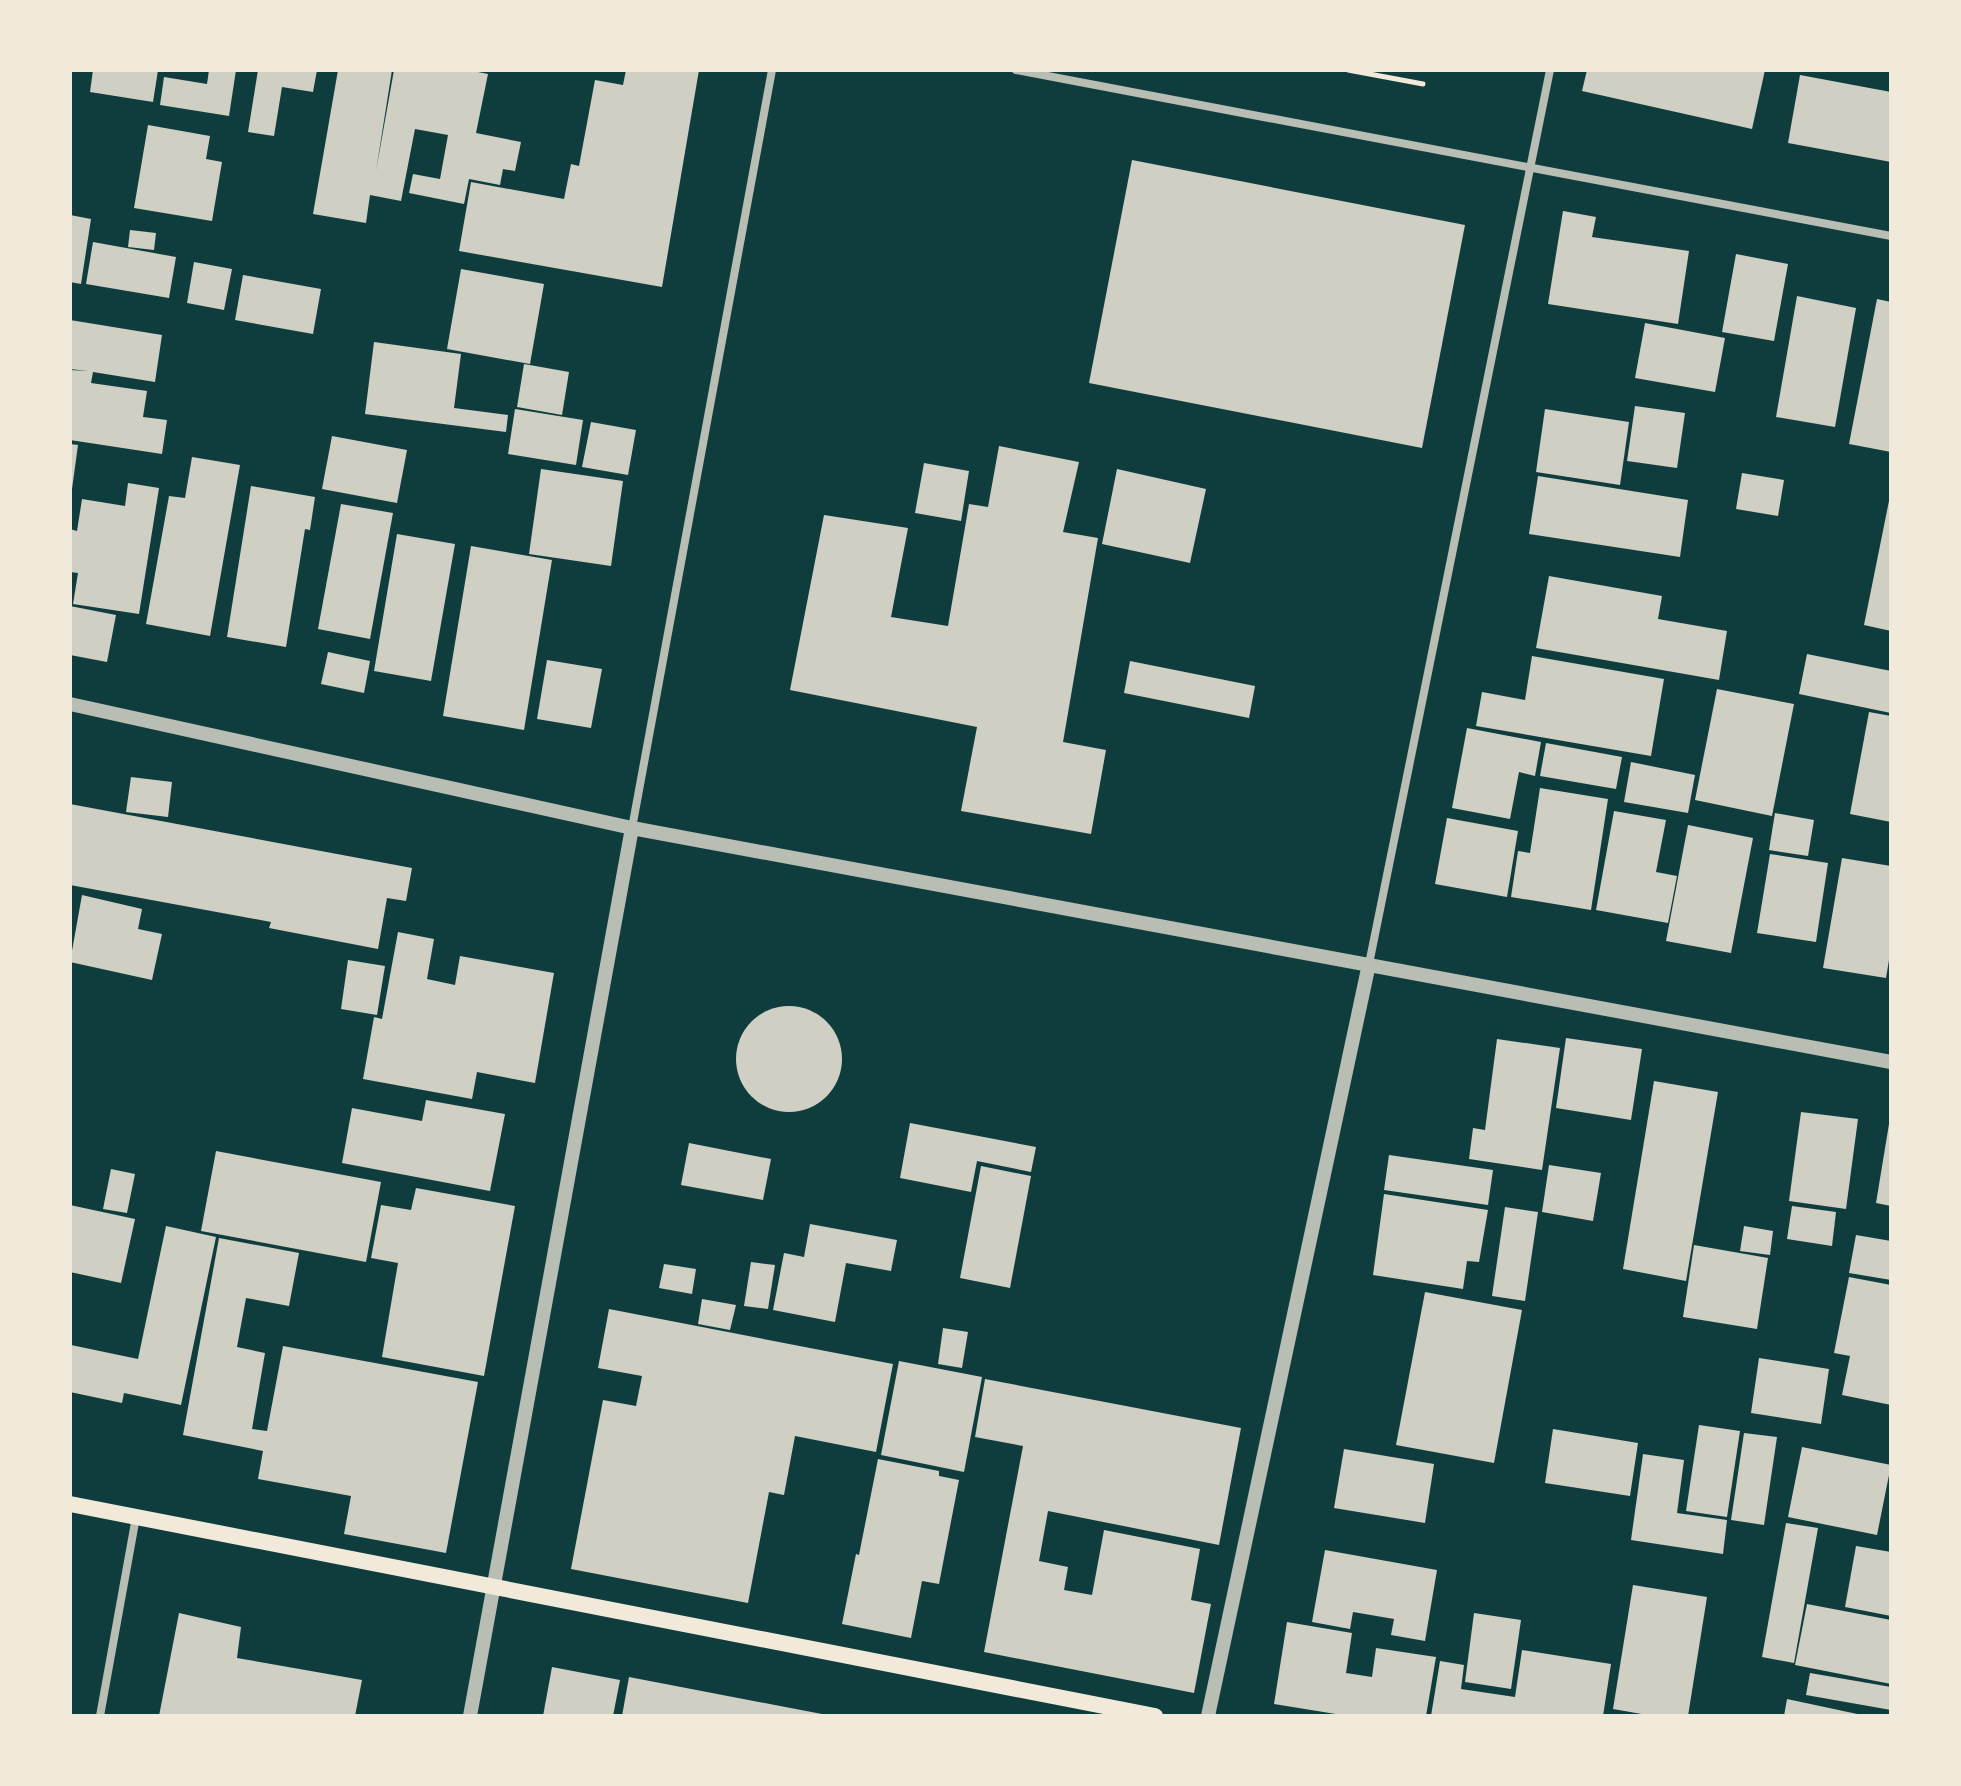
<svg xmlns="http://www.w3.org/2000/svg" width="1961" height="1786" font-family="Inter,sans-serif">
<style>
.building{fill:#cfcfc3}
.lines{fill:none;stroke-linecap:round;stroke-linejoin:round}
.path{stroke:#f1e9da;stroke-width:5}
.minor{stroke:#b8beb3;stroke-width:8}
.tertiary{stroke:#b8beb3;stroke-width:14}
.secondary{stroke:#f1e9da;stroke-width:16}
</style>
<rect width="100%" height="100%" fill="#0f3d3e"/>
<g class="building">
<polygon points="93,70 158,70 153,102 90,92"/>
<polygon points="209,70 236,70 229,116 160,105 164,77 207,84"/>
<polygon points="258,70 317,70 313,92 282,87 274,136 248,132"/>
<polygon points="338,70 392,70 376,171 394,70 468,70 488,74 476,133 521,142 515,171 503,169 500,185 469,179 464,204 409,193 413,174 440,179 448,135 415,129 401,201 370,195 366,223 313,214"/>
<polygon points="626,70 699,70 662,287 459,251 471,182 564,199 571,164 579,166 595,80 623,85"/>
<polygon points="1587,70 1765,70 1752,129 1582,91"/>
<polygon points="1800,75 1891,92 1891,162 1788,143"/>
<polygon points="148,125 210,136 206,159 222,162 212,221 134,208"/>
<polygon points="1132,160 1465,225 1422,448 1089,383"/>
<polygon points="1563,211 1596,217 1592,237 1689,251 1678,324 1548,304"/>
<polygon points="70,215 91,219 81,284 70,282"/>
<polygon points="130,230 156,233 154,250 128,247"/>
<polygon points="93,242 176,257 169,298 86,284"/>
<polygon points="1736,254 1788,264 1774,341 1722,332"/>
<polygon points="194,262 232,269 224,310 187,303"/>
<polygon points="461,269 544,284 530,364 447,349"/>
<polygon points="243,275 321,289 313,334 235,320"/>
<polygon points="1797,296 1856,308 1835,427 1776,417"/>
<polygon points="1877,299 1891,302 1891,452 1849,444"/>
<polygon points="70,320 162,335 155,382 93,372 91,383 147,391 143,417 167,420 162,454 70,440 70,370 88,371 70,369"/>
<polygon points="1645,323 1725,338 1715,392 1635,378"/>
<polygon points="374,342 461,354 454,408 508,415 506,432 365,414"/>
<polygon points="524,364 569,372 562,415 517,407"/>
<polygon points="1635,406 1685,413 1677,468 1627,461"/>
<polygon points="515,409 583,420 576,465 508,454"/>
<polygon points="1545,409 1629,422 1620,485 1536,472"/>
<polygon points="591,422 636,430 628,475 582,467"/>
<polygon points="332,436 407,450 397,503 322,489"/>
<polygon points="70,444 78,445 72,489 70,489"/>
<polygon points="999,446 1079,462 1063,532 1098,538 1063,742 1106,750 1091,834 961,811 977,727 790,690 824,515 908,528 891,617 948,626 969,504 988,507"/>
<polygon points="192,457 240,465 210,636 146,624 169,496 185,498"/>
<polygon points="924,463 969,471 961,521 915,513"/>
<polygon points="541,469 623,481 611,566 529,554"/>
<polygon points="1117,469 1206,489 1190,563 1102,544"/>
<polygon points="1742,473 1784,480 1778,516 1736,509"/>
<polygon points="1538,476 1688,500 1680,557 1529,534"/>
<polygon points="128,483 159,488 139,614 73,604 78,573 70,572 70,529 77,531 82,499 125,506"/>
<polygon points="251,486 315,497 310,530 305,529 286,647 227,637"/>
<polygon points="1890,496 1891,496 1891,631 1864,625"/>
<polygon points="341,504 393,513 370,639 318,629"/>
<polygon points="397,534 455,544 431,681 374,671"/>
<polygon points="471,546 552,560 524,730 443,716"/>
<polygon points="1549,576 1662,596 1658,619 1727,631 1719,680 1536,648"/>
<polygon points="70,606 116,615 107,662 70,655"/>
<polygon points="328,652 370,661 364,693 321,684"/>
<polygon points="1807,654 1891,671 1891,713 1799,694"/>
<polygon points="1532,656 1664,679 1651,756 1476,726 1482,692 1525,700"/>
<polygon points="547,660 602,669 591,728 537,719"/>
<polygon points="1130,661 1255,686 1249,718 1124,693"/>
<polygon points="1717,689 1794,704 1772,816 1695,800"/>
<polygon points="1869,712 1891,716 1891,822 1850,814"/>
<polygon points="1467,728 1541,742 1535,776 1519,772 1510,819 1452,808"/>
<polygon points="1546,743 1622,757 1616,789 1540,776"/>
<polygon points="1631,762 1695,775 1688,813 1624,802"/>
<polygon points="131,777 172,782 168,817 126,812"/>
<polygon points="1540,788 1608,799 1591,910 1511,897 1518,851 1530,853"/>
<polygon points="70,804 412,868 406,901 387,898 378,949 269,928 271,922 70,885"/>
<polygon points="1614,811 1666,820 1656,872 1677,876 1668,923 1596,910"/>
<polygon points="1775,813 1814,820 1808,856 1769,850"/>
<polygon points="1447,818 1518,831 1507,897 1435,884"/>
<polygon points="1688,825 1753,838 1731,953 1666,941"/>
<polygon points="1770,854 1828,863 1816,942 1757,933"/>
<polygon points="1842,858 1891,866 1891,948 1886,978 1823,968"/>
<polygon points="82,895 142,909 138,929 162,934 152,980 70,962"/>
<polygon points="398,932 434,939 427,979 455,985 460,956 554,973 535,1083 477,1072 472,1099 363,1079 374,1017 382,1019"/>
<polygon points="348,960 385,966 377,1015 341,1009"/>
<circle cx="789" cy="1059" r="53"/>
<polygon points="1566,1038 1642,1049 1631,1120 1556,1108"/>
<polygon points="1497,1039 1560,1048 1542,1170 1469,1159 1473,1128 1485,1130"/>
<polygon points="1654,1081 1718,1092 1686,1281 1623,1269"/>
<polygon points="426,1100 505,1114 490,1191 342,1163 352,1108 422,1121"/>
<polygon points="1801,1112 1858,1119 1846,1209 1789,1201"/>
<polygon points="910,1123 1036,1147 1031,1172 977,1161 971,1192 900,1178"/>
<polygon points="1889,1124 1891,1124 1891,1206 1876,1203"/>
<polygon points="689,1143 771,1159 763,1200 681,1185"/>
<polygon points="216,1151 381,1182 366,1262 201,1231"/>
<polygon points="1389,1155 1493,1170 1488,1205 1384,1190"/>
<polygon points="1549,1165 1601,1173 1593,1221 1542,1212"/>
<polygon points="981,1166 1031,1176 1010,1288 960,1278"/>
<polygon points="111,1169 135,1174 127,1213 103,1209"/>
<polygon points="416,1188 515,1206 484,1376 382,1357 398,1263 371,1258 381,1205 411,1210"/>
<polygon points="1384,1194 1488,1210 1479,1262 1467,1261 1463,1289 1373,1275"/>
<polygon points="70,1205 135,1219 121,1283 70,1272"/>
<polygon points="1792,1206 1836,1212 1832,1246 1787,1239"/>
<polygon points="1505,1207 1538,1212 1525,1301 1492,1296"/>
<polygon points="810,1224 897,1240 891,1271 846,1263 835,1322 773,1310 784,1253 804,1257"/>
<polygon points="166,1226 216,1237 181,1405 124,1393 122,1403 70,1392 71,1345 138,1359"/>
<polygon points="1744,1226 1773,1231 1770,1255 1740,1251"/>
<polygon points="1856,1235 1891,1241 1891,1280 1849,1273"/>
<polygon points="219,1238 299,1253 289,1306 246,1298 237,1347 265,1353 252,1429 267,1431 283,1346 478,1382 446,1553 344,1534 351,1496 258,1479 263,1451 183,1435"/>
<polygon points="1694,1245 1768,1258 1757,1329 1683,1317"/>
<polygon points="751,1262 775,1265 768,1309 744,1306"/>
<polygon points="664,1264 696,1269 692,1294 659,1288"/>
<polygon points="1849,1277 1891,1285 1891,1405 1842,1395 1850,1356 1834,1353"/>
<polygon points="1425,1292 1522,1310 1494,1463 1396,1445"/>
<polygon points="702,1299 736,1305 730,1330 698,1324"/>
<polygon points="609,1309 893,1364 876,1452 795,1436 784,1495 769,1492 748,1603 571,1569 603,1400 636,1406 642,1376 598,1368"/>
<polygon points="943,1328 968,1332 962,1368 938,1364"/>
<polygon points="1759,1358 1829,1369 1821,1424 1751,1413"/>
<polygon points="899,1361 982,1377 964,1472 881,1455"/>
<polygon points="985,1379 1241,1428 1219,1545 1048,1511 1039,1561 1068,1567 1064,1590 1092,1595 1104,1530 1200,1549 1191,1600 1211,1604 1194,1693 984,1652 1023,1446 975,1437"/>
<polygon points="1699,1425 1740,1431 1727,1517 1686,1511"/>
<polygon points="1553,1429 1638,1443 1630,1496 1545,1483"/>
<polygon points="1744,1433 1777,1437 1764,1525 1731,1520"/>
<polygon points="1802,1447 1891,1465 1877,1535 1788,1517"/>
<polygon points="1344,1449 1434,1464 1425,1523 1334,1508"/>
<polygon points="1643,1454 1684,1460 1677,1513 1727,1520 1723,1554 1631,1540"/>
<polygon points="878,1459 939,1471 939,1476 959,1480 939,1584 922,1581 911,1638 842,1624 856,1554 859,1555"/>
<polygon points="1786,1523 1818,1528 1794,1663 1762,1657"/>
<polygon points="1856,1546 1891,1552 1891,1616 1845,1607"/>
<polygon points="1325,1550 1437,1570 1425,1641 1391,1635 1394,1619 1353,1612 1350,1629 1312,1622"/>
<polygon points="1633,1585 1707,1597 1688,1716 1653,1716 1613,1709"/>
<polygon points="1807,1604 1891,1620 1891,1684 1795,1665"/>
<polygon points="179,1613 241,1627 237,1658 362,1680 355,1716 159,1716"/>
<polygon points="1474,1613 1521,1620 1511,1689 1465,1682"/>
<polygon points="1287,1622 1352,1633 1346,1673 1372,1677 1376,1648 1436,1657 1426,1716 1348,1716 1274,1704"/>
<polygon points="1522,1650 1611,1664 1603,1716 1431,1716 1440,1661 1464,1665 1461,1689 1515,1697"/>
<polygon points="552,1667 620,1680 613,1716 543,1716"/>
<polygon points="1810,1673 1891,1687 1891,1710 1806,1695"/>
<polygon points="629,1677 827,1715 827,1716 622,1716"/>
<polygon points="1787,1699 1862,1715 1862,1716 1784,1716"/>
</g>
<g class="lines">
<polyline class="path" points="1348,70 1423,84"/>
<g class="minor">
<polyline points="1016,70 1891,236"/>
<polyline points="632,828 772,70"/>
<polyline points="1369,964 1550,70"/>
<polyline points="100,1716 136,1517"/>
</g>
<g class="tertiary">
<polyline points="70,704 632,828 1891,1062"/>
<polyline points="470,1716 632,828"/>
<polyline points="1208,1716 1369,964"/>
</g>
<polyline class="secondary" points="70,1504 1155,1716"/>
</g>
<rect width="1961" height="1786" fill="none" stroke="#f1e9da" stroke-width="144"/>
</svg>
